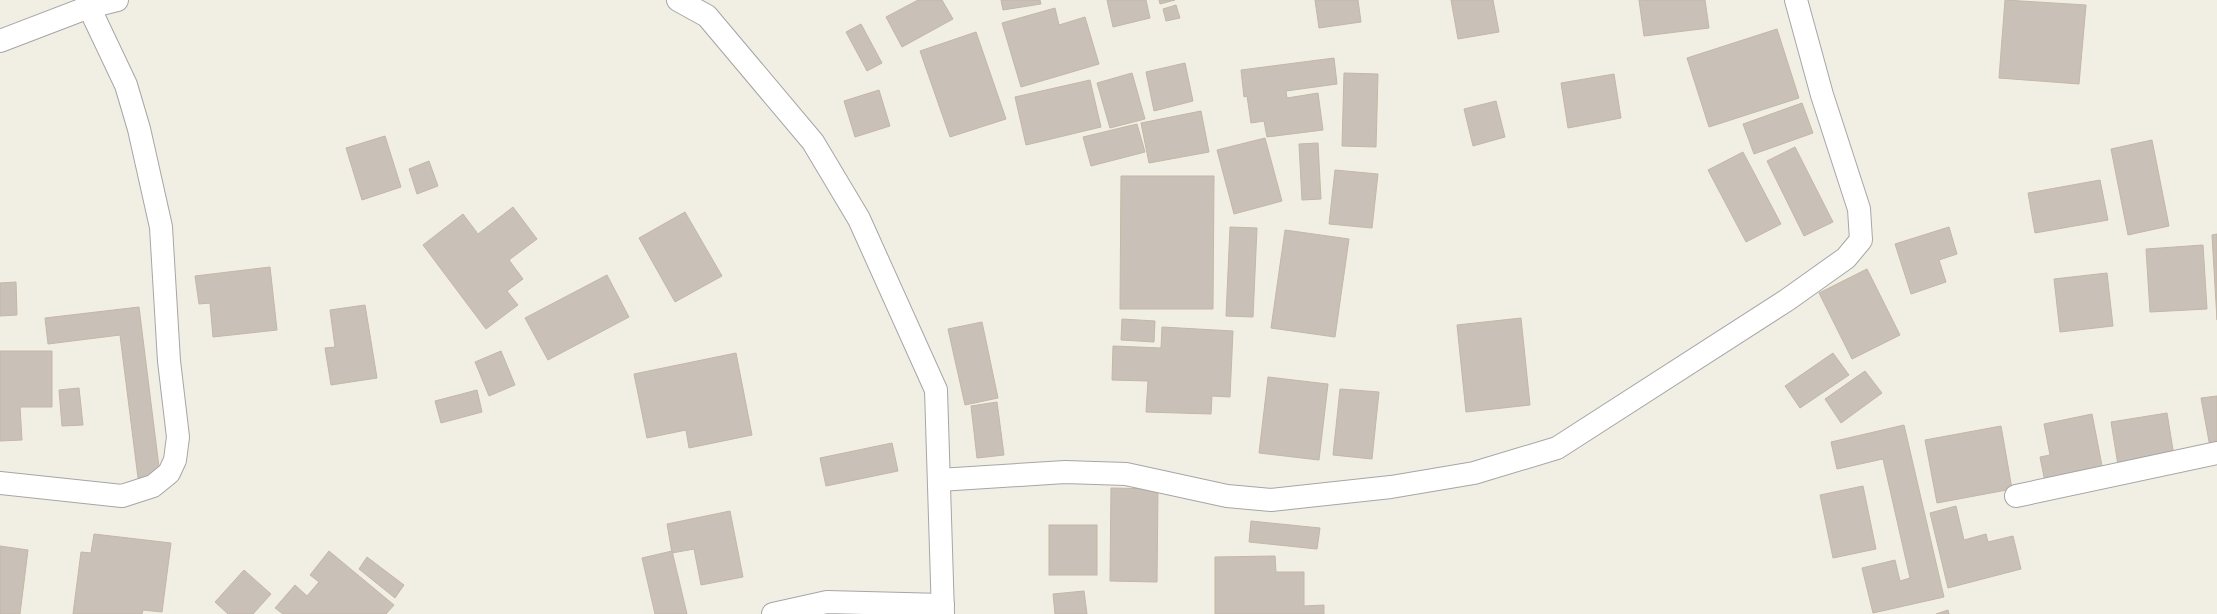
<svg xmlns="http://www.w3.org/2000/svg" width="2217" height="614" font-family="'Fira Sans Condensed',sans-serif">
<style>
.building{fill:#c9c1b7;stroke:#c4b7a5}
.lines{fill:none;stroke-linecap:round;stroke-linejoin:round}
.minor-casing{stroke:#a6a6a6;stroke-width:24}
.tertiary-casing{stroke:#a6a6a6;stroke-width:24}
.minor{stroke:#fff;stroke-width:22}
.tertiary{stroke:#fff;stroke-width:22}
</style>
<rect width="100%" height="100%" fill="#f1eee4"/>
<g class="building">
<polygon points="918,0 942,0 953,19 902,47 886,17"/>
<polygon points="1001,0 1040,0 1041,4 1003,10"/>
<polygon points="1107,0 1146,0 1150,18 1113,27"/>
<polygon points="1159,0 1175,0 1160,4"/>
<polygon points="1315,0 1358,0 1361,22 1319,28"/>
<polygon points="1451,0 1493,0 1499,32 1458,39"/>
<polygon points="1639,0 1705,0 1709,28 1644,36"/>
<polygon points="2005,0 2086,5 2079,84 1999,78"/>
<polygon points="1176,5 1180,18 1166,21 1163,9"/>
<polygon points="1055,8 1059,25 1085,17 1099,64 1021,87 1002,23"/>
<polygon points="861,24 882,63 867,71 846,32"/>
<polygon points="1777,29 1799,98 1709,127 1687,58"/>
<polygon points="976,32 1006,119 950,137 920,51"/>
<polygon points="1334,58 1337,84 1286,91 1287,98 1318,93 1323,130 1267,137 1264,121 1251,123 1247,96 1244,97 1241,70"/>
<polygon points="1185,63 1193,101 1154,111 1146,72"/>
<polygon points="1132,73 1145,119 1110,128 1097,83"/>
<polygon points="1344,73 1378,74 1376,147 1342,146"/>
<polygon points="1614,74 1621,118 1568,128 1561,83"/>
<polygon points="1090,80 1101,127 1026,145 1015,97"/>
<polygon points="879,90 890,126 855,137 844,101"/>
<polygon points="1496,101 1505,137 1473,146 1464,109"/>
<polygon points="1802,103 1813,133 1754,154 1743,124"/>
<polygon points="1201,111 1209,152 1149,163 1141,123"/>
<polygon points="1137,124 1145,152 1091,166 1083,137"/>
<polygon points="385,136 401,187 362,200 346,148"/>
<polygon points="1265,138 1282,201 1234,214 1217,150"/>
<polygon points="2152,140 2169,226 2128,235 2111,149"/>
<polygon points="1318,143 1321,199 1302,200 1299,144"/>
<polygon points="1795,147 1833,222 1804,236 1767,161"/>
<polygon points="1743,152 1781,224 1746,242 1708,170"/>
<polygon points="429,161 438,186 417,194 409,169"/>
<polygon points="1335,170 1378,174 1372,228 1329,224"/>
<polygon points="1121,176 1214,176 1213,309 1120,309"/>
<polygon points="2100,180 2108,220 2035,233 2028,193"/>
<polygon points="513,207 537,239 509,260 523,279 507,291 518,305 486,329 423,245 463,214 478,234"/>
<polygon points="685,212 722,276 675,302 639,238"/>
<polygon points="1230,227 1257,228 1253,317 1226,316"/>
<polygon points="1949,227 1957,254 1939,260 1946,282 1911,294 1895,244"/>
<polygon points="1285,230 1349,239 1335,337 1271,328"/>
<polygon points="2217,234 2217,320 2212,235"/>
<polygon points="2203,245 2207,309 2150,312 2146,249"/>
<polygon points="270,267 277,330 213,337 210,303 199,304 195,276"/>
<polygon points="1867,269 1900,335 1852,359 1819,293"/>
<polygon points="2107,273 2113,326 2060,332 2054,279"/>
<polygon points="607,275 629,317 548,360 525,318"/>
<polygon points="16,282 17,315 0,316 0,283"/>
<polygon points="365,305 377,378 331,385 325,348 335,347 330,310"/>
<polygon points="139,307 160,475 138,478 120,335 48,344 45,318"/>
<polygon points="1521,318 1530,405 1466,412 1457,325"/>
<polygon points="1122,319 1155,321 1154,342 1121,340"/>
<polygon points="982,322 998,398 965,405 948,329"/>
<polygon points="1162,327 1233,331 1230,397 1212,396 1211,414 1146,412 1148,381 1112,380 1113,346 1161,348"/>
<polygon points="0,351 52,351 52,407 20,407 22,440 0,441"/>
<polygon points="501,351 515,385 489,396 475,362"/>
<polygon points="736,353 752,435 689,448 686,430 647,438 634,374"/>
<polygon points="1833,353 1849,375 1800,408 1785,386"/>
<polygon points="1865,371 1882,393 1841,423 1825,399"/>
<polygon points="1268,377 1328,384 1319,460 1259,453"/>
<polygon points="79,388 83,425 62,426 59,390"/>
<polygon points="1340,389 1379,392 1372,459 1333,455"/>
<polygon points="477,390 482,412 441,423 435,401"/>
<polygon points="2217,396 2217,446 2210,447 2201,398"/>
<polygon points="997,402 1004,455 977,458 971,406"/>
<polygon points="2167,413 2174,456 2118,465 2111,422"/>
<polygon points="2092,414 2103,471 2045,482 2040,457 2050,455 2044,424"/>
<polygon points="1904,425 1944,597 1873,613 1862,568 1895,560 1900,581 1910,578 1883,459 1837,469 1831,442"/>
<polygon points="2001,426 2012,489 1937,503 1925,440"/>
<polygon points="892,443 898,471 826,486 820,458"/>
<polygon points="1863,486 1876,549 1833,558 1820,495"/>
<polygon points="1111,488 1158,489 1157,582 1110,581"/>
<polygon points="1956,506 1964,540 1986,534 1988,542 2013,536 2021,569 1948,588 1930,513"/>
<polygon points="730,511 743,577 701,585 694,549 672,553 667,524"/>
<polygon points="1251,521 1320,528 1317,549 1249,542"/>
<rect x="1049" y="525" width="48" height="50"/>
<polygon points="94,534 171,543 162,612 143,610 142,614 73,614 81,552 91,553"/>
<polygon points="0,546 28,550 20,614 0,614"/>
<polygon points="329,551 394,605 386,614 283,614 275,608 295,585 307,596 319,582 310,575"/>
<polygon points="672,551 687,614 655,614 642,558"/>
<polygon points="1275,556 1276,572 1304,572 1304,606 1324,605 1324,614 1215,614 1215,557"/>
<polygon points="367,557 404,585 395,598 359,569"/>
<polygon points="244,570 271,594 253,614 228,614 215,602"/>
<polygon points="1084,591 1087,614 1055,614 1053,594"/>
<polygon points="1948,610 1949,614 1936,614"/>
</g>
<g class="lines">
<g class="minor-casing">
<g id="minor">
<polyline points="939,480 1065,472 1126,474 1227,496 1271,500 1391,487 1474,473 1557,448 1787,300 1846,258 1861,240 1859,209 1822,95 1796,0"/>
<polyline points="0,483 122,496 153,486 169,473 175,460 178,437 169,361 161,227 139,129 126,85 89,7"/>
<polyline points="2016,496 2217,453"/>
<polyline points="773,614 827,602 943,605"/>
</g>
</g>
<g class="tertiary-casing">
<g id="tertiary">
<polyline points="678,0 707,16 813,142 859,219 936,390 943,614"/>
<polyline points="0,41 89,7 117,0"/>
</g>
</g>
<use href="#minor" class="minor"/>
<use href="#tertiary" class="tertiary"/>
</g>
</svg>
